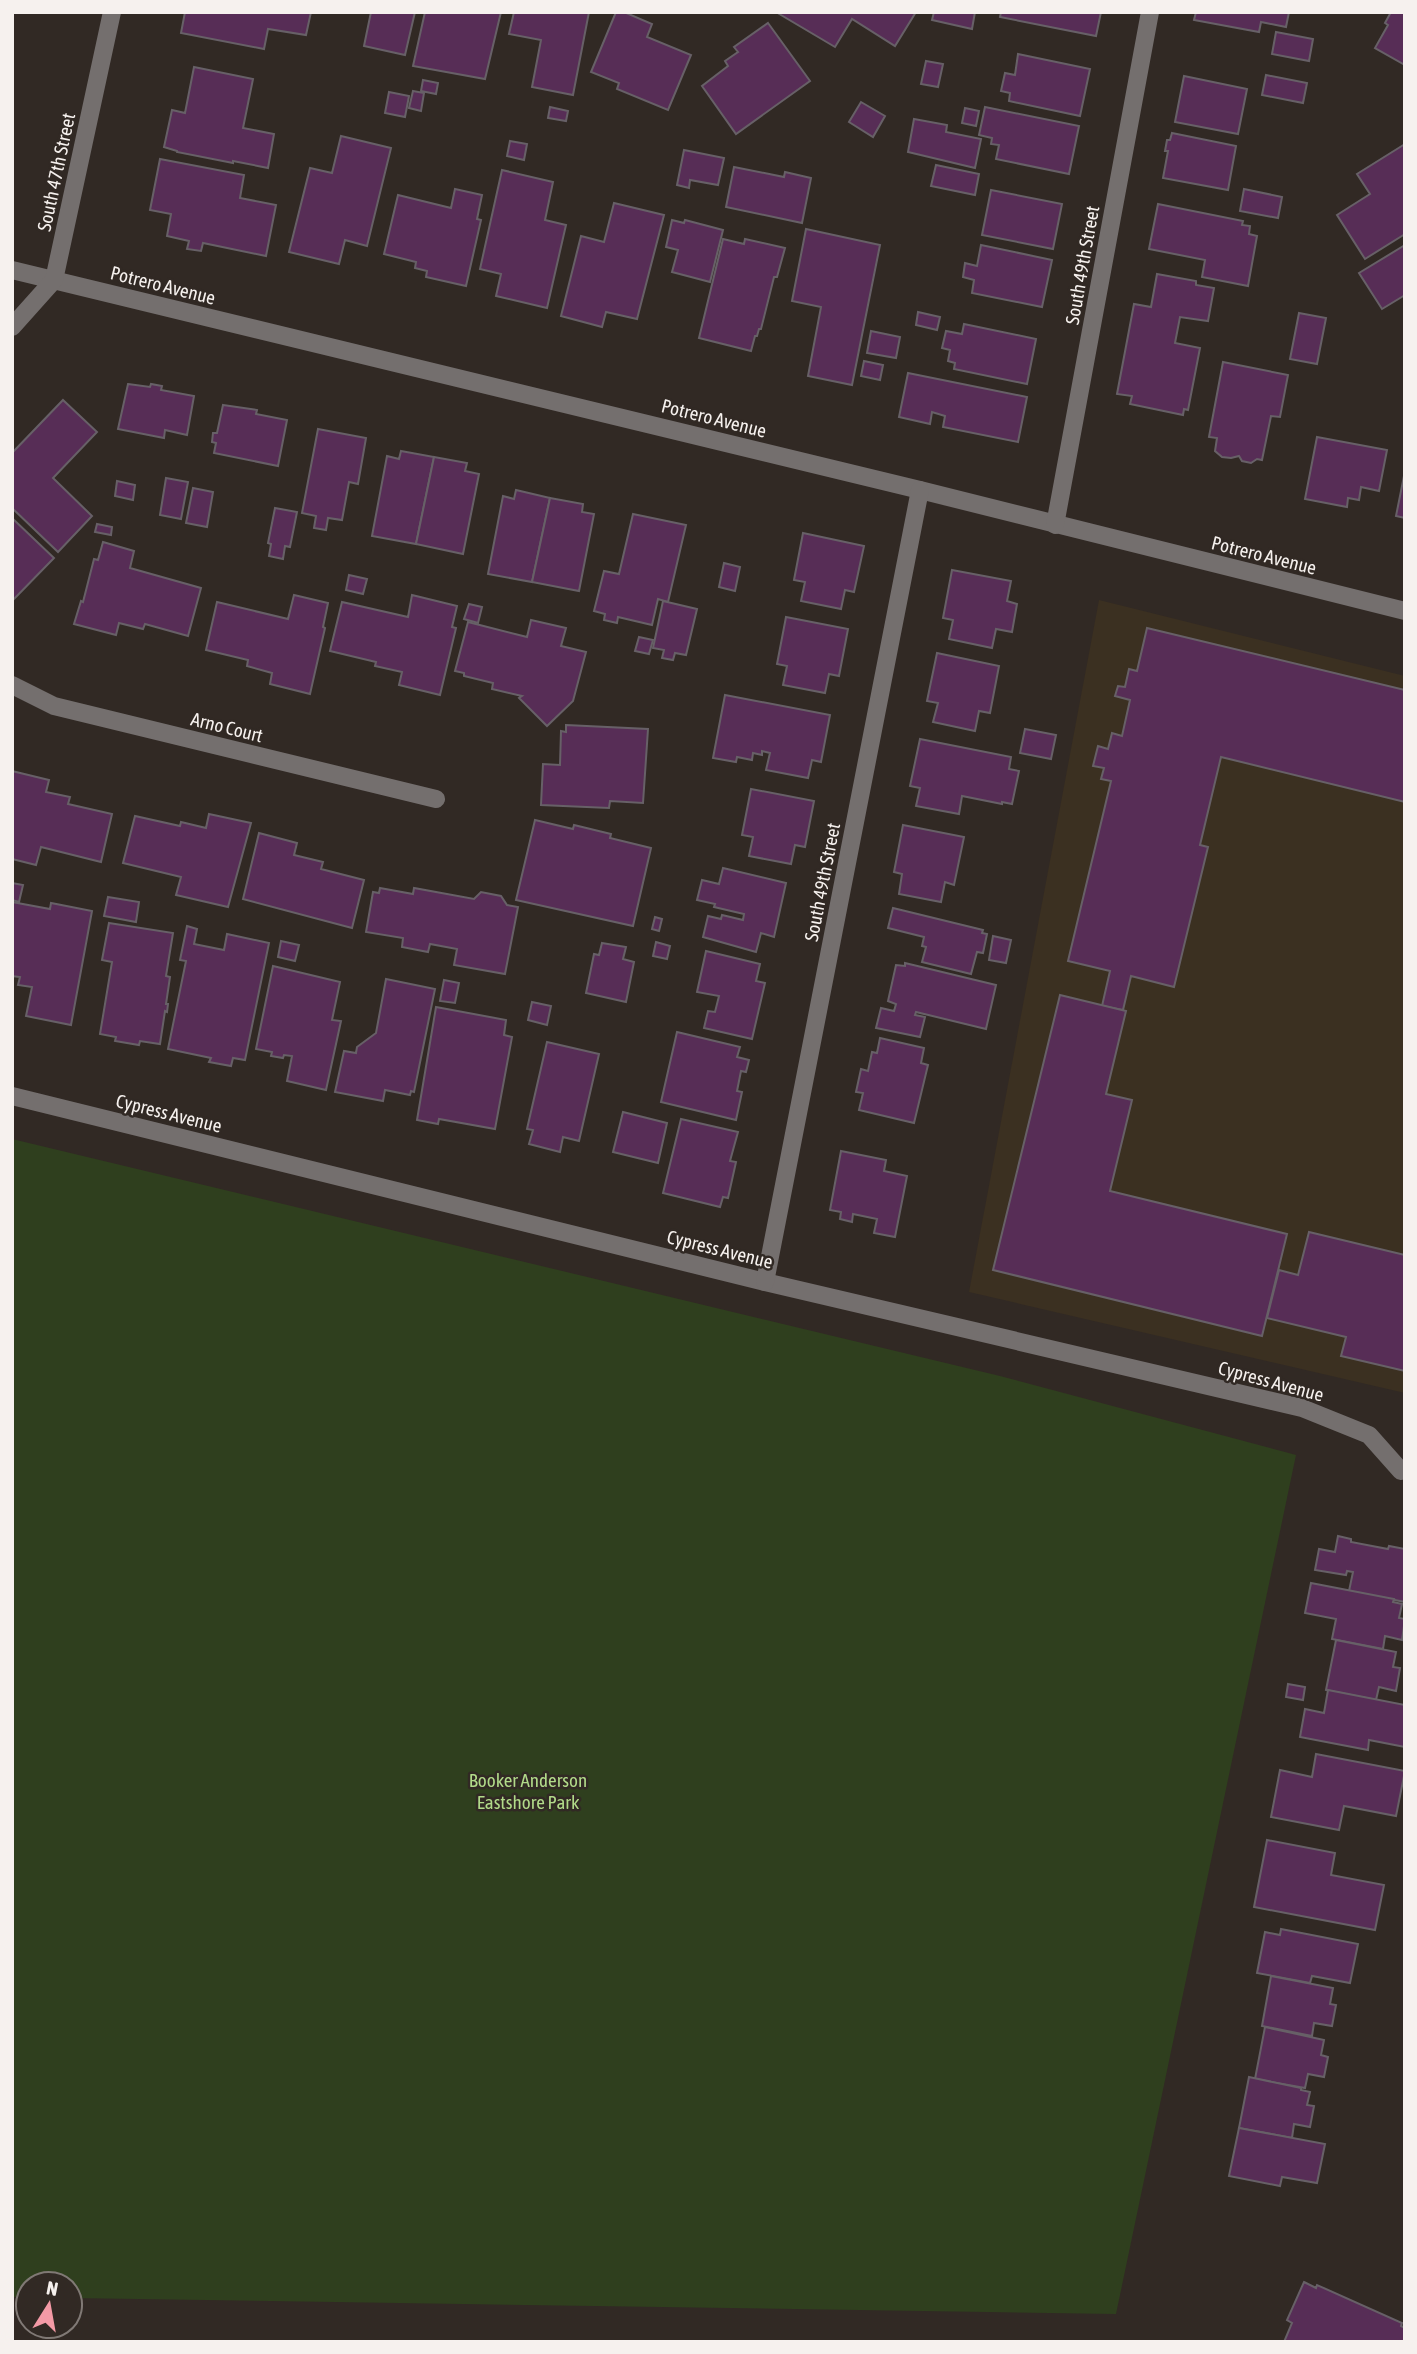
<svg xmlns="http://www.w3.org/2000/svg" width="1417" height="2354" font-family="'Asap Condensed',sans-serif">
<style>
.education{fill:#3b3021}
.green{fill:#2f3f1e}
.building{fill:#572d56;stroke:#676067;stroke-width:2}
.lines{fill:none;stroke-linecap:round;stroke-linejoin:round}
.minor{stroke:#746f6e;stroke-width:18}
.labels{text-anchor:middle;stroke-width:5;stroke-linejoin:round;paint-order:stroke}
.street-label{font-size:19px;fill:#f6f1ee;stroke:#312924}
.park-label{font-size:19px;fill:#b1da89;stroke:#312924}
</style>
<rect width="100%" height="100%" fill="#312924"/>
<polygon class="education" points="1099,600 1405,676 1405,1393 969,1292"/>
<polygon class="green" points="12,1139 1000,1376 1296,1455 1116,2314 70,2298 70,2284 28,2284 28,2297 12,2297"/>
<g class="building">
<polygon points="185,12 311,12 306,35 268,29 264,49 181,33"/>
<polygon points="371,12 415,12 405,55 364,46"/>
<polygon points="425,12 501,12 485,79 413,66"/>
<polygon points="514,12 589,12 573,95 532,87 541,40 509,34"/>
<polygon points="616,12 624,12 652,24 647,37 691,55 668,110 617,89 619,83 591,72"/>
<polygon points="776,12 916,12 895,46 852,19 835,47"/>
<polygon points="934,12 975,12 972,29 932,20"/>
<polygon points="1001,12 1101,12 1096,36 1000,17"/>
<polygon points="1196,12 1289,12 1286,27 1261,22 1259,32 1194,20"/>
<polygon points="1391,12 1405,12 1405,65 1375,48 1388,25 1385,23"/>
<polygon points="768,23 810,81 736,134 702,86 728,66 725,61 738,52 734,47"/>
<polygon points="1276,32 1313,39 1309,61 1272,54"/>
<polygon points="1018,54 1090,69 1080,116 1009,101 1010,93 1001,91 1005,73 1015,75"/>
<polygon points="926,61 943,64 938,87 921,84"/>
<polygon points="194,67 253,79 243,128 274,134 268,168 233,161 233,163 177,152 177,151 164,147 172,110 185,113"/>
<polygon points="1266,75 1307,83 1303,103 1262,95"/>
<polygon points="1184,76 1247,89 1238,134 1175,122"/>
<polygon points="423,80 438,83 436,94 421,91"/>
<polygon points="413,91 424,93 421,111 409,108"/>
<polygon points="389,92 409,96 405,117 385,113"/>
<polygon points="861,102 885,116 873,137 849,122"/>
<polygon points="550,107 568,111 566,121 548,118"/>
<polygon points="985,107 1079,126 1069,174 996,159 999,145 991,144 992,138 979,135"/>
<polygon points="965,108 979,111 976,126 962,123"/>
<polygon points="914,119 947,125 946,132 981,139 975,168 908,152"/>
<polygon points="1172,133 1236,146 1228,190 1163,178 1168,151 1165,151 1167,140 1170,140"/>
<polygon points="341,136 391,148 367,246 345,240 339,264 289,252 310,168 332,173"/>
<polygon points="510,141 527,144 524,160 507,156"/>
<polygon points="1405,144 1405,234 1365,259 1337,215 1370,194 1357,174"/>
<polygon points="684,150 724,158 718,185 690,180 689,188 677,185"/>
<polygon points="160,159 244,175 240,198 276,205 266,256 203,243 201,251 187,249 189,241 167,236 171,214 150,210"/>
<polygon points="936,165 979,174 975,195 931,186"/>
<polygon points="734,167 784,177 785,172 811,178 802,223 726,207"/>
<polygon points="502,170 553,182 545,220 566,225 547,308 496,296 501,274 480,269"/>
<polygon points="455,189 482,195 477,219 481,220 466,286 426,277 427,271 415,268 416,262 384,254 398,195 451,208"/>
<polygon points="1244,189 1282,197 1278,218 1240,211"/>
<polygon points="991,190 1062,204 1053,249 982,235"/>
<polygon points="614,203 664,215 637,319 606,312 602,327 561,316 581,236 604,242"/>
<polygon points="1158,204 1243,221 1242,225 1250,226 1249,234 1257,236 1248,286 1202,277 1205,260 1149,249"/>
<polygon points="672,220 684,223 685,220 723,230 710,282 672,272 678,250 666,247"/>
<polygon points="806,229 880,245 852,385 808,376 821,307 792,301"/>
<polygon points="723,239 744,244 745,239 785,248 777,277 774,277 761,329 759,329 757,336 755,336 751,351 699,338"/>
<polygon points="981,245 1052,260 1042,307 972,293 974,280 963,277 965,263 977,266"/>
<polygon points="1405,245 1405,295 1382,309 1359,273"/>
<polygon points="1157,274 1196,281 1196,285 1214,288 1208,321 1180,317 1175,343 1200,348 1188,410 1184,409 1183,415 1130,404 1132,396 1117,394 1134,304 1151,307"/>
<polygon points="918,312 940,317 937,330 916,325"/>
<polygon points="1299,313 1326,318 1317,364 1290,359"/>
<polygon points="964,324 1036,339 1027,384 954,369 955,363 948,361 950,350 942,348 946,331 962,334"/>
<polygon points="871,331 900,337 896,358 867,353"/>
<polygon points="864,361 883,365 880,380 861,376"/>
<polygon points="1223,362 1288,375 1280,417 1271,416 1262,460 1257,459 1251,463 1242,461 1239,456 1231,458 1222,457 1215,451 1217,438 1209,437"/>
<polygon points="908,373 1027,397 1018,442 943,427 945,416 932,412 930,424 899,417"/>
<polygon points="128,384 150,387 151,384 162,386 161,390 194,396 187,435 165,430 164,438 118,429"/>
<polygon points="63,400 97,432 53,478 92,516 58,552 12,508 12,453"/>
<polygon points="223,405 257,410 256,414 287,420 278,466 214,453 216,443 212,442 213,433 217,433"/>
<polygon points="318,429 366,438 358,484 349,482 342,520 328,518 326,530 314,528 316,516 302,513"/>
<polygon points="1317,437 1387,450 1379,491 1361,487 1359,500 1348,498 1347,507 1305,499"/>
<polygon points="401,451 434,457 416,544 372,536 387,456 399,459"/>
<polygon points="434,457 467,463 465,471 479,474 463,554 416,544"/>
<polygon points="1405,471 1405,518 1396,516"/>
<polygon points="166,478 188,482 181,519 160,515"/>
<polygon points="117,481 135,485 133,500 115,496"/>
<polygon points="193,488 213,492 207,527 186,523"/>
<polygon points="516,490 550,498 532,582 488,574 503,496 514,499"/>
<polygon points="550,498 583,504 582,512 594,514 579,591 532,582"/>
<polygon points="275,508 297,512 290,547 285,546 283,559 269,556 271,544 268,543"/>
<polygon points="633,514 686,525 668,602 658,599 652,625 618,617 617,623 604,620 605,614 594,611 604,571 619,574"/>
<polygon points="12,518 54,558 12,601"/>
<polygon points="97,524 112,527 111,535 95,532"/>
<polygon points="803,533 864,546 854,592 845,590 841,609 801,601 805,582 794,580"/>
<polygon points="103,542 134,551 130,568 201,588 188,636 145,624 143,629 119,623 116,635 74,624 81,601 83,602 94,559 98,560"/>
<polygon points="724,563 740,567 735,591 719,587"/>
<polygon points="952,570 1011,581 1007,601 1017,604 1012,632 996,629 992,648 949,639 953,620 943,618"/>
<polygon points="349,575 367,579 363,594 346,590"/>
<polygon points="294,595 328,603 323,627 325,628 310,694 270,684 272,673 247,666 248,660 206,650 217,602 288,619"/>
<polygon points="412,595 457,606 452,627 456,628 440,695 399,685 402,672 375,666 376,662 330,651 342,602 408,617"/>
<polygon points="663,601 697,609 686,655 675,653 673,660 662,658 664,650 653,648"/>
<polygon points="469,604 482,607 478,623 464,619"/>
<polygon points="786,617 848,629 839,676 829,674 825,693 783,685 787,666 777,664"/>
<polygon points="531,620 566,628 561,646 586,652 573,701 547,726 519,698 522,696 492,689 493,683 464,676 464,673 455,671 468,622 527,637"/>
<polygon points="1147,628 1405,690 1405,802 1221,757 1200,845 1208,847 1174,987 1131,976 1123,1010 1102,1006 1110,971 1068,961 1111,781 1101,779 1104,768 1093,766 1098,746 1108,749 1112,733 1122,736 1130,700 1115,696 1118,686 1125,687 1129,669 1137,671"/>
<polygon points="639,637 653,640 649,654 635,651"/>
<polygon points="937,653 999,666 990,713 979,711 975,731 933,722 938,703 927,701"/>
<polygon points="725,695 830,715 821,762 812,760 808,778 766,770 770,753 762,751 762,755 753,753 752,760 737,757 736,762 713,758"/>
<polygon points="566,725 648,729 643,803 610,801 609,808 541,805 543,764 560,765 561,731 566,732"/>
<polygon points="1025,729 1056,735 1051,759 1020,753"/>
<polygon points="920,739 1011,757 1009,769 1019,771 1012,804 1002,802 1002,804 962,796 959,814 916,806 920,788 910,786"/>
<polygon points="12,771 49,780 46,792 70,797 68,804 112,814 101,862 41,847 36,865 12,859"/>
<polygon points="751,789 814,801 805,847 795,845 791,864 749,856 753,837 742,835"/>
<polygon points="209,814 251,823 228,907 176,895 181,877 123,863 135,816 180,826 181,822 206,828"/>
<polygon points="535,820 573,829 574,825 611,834 610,838 651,848 633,926 516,900"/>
<polygon points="903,825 964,837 954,885 945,882 941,902 899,894 902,874 894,872"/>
<polygon points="259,833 297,843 294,855 323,862 321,869 364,880 352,928 243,899"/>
<polygon points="723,868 786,883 774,937 761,933 756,952 703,937 708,916 721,919 722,915 743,920 744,914 714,907 715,904 697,900 702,880 719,884"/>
<polygon points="12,883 23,885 19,902 12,900"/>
<polygon points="380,888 413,894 414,888 474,899 481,892 501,896 507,905 518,907 505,974 454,965 457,949 430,944 428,952 402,947 403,938 366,932 373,892 379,893"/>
<polygon points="108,897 139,902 136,922 104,916"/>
<polygon points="12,902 50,909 51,903 92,911 71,1025 26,1016 32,987 18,985 20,977 12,976"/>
<polygon points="893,908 983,930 982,933 987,934 983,953 977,952 971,974 922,962 926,947 922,946 924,937 888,928"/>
<polygon points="655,917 662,919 659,931 652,929"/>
<polygon points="109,923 173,933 166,976 170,977 166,1004 168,1004 167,1012 165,1011 160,1044 140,1041 139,1045 115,1041 116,1037 100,1034 112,962 102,960"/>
<polygon points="187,926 197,929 194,944 224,950 227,934 269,943 245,1060 233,1058 231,1066 209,1062 211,1058 168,1049 186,961 180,960"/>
<polygon points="993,936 1011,940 1006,963 989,960"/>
<polygon points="281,941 299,945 295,961 278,957"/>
<polygon points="656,942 670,946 667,959 653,956"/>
<polygon points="602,943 626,947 623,959 634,962 626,1002 586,993 594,954 599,955"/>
<polygon points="706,951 760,964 756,981 765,983 752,1039 704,1028 708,1011 715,1012 719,996 697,992"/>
<polygon points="905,963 996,985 986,1029 916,1012 915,1015 925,1017 920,1037 876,1028 881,1008 894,1011 896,1004 888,1001 896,965 905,966"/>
<polygon points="273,966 340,982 332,1020 341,1021 326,1090 287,1081 292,1056 284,1055 283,1058 271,1056 272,1052 256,1049"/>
<polygon points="386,979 435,989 414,1092 411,1091 410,1095 385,1090 383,1101 335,1092 344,1051 356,1053 357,1047 376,1033"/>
<polygon points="444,980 459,983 455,1003 440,1001"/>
<polygon points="1060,995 1126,1011 1106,1094 1132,1100 1110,1191 1287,1234 1262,1336 993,1270"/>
<polygon points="532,1002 551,1006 547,1025 528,1020"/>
<polygon points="436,1007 506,1020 504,1035 512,1037 495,1129 439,1119 438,1124 417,1120"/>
<polygon points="677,1032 740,1047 737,1057 749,1060 746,1072 741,1071 737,1091 742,1092 736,1120 661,1102"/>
<polygon points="880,1038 924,1048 921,1063 928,1065 914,1123 859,1110 863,1093 856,1092 861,1069 868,1071 872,1052 877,1053"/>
<polygon points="547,1042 599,1054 579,1141 563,1137 560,1152 529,1144 533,1130 527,1129"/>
<polygon points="623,1112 667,1123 658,1163 613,1152"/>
<polygon points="681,1119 738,1132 730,1161 736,1162 728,1198 723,1197 720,1207 663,1193"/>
<polygon points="841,1151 886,1160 884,1171 907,1176 895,1237 874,1233 877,1219 853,1214 852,1222 840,1219 841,1212 830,1210"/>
<polygon points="1309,1232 1405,1255 1405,1371 1341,1356 1346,1337 1267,1318 1279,1270 1298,1275"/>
<polygon points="1338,1536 1351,1539 1351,1542 1388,1549 1389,1546 1405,1549 1405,1602 1349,1591 1353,1572 1347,1571 1346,1575 1315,1570 1319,1549 1335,1552"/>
<polygon points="1311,1583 1394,1599 1393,1602 1402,1604 1399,1618 1405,1619 1402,1640 1385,1636 1383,1649 1332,1639 1336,1619 1305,1613"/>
<polygon points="1336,1640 1396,1652 1393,1667 1400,1668 1396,1691 1379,1687 1376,1700 1326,1690"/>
<polygon points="1288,1684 1305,1687 1303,1700 1286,1697"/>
<polygon points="1328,1690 1405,1705 1405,1747 1369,1740 1368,1750 1300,1737 1305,1709 1324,1713"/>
<polygon points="1316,1754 1405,1771 1396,1816 1344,1806 1339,1830 1271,1817 1280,1770 1312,1777"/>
<polygon points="1267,1840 1335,1853 1331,1875 1384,1885 1375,1930 1254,1907"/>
<polygon points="1281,1929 1358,1944 1350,1983 1312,1976 1310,1983 1257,1973 1265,1932 1280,1935"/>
<polygon points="1271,1976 1333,1988 1330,2004 1336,2005 1332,2026 1314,2023 1312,2036 1262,2026"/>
<polygon points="1265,2027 1324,2040 1321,2055 1328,2057 1324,2077 1308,2074 1305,2088 1255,2079"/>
<polygon points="1249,2077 1301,2088 1301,2090 1310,2092 1307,2105 1314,2106 1310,2127 1294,2124 1292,2138 1239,2128"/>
<polygon points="1239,2128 1325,2144 1317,2183 1282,2177 1280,2186 1229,2176"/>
<polygon points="1304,2282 1316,2288 1317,2285 1402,2323 1401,2326 1405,2328 1405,2342 1284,2342 1292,2323 1287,2320"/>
</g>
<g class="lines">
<g class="minor">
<polyline points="12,270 920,490 1405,611"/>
<polyline points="12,327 54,280 112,12"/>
<polyline points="1055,525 1150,12"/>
<polyline points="12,685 54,706 436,799"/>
<polyline points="12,1096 765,1282 1302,1408 1369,1435 1401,1471"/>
<polyline points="765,1282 920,490"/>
</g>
</g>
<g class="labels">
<g class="street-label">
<text transform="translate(56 172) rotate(-78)" y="7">South 47th Street</text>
<text transform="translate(1082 265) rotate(-80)" y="7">South 49th Street</text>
<text transform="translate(163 285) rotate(14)" y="7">Potrero Avenue</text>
<text transform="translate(714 418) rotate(14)" y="7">Potrero Avenue</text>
<text transform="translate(1264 555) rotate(14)" y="7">Potrero Avenue</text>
<text transform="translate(227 727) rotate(14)" y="7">Arno Court</text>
<text transform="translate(822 882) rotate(-79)" y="7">South 49th Street</text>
<text transform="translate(169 1113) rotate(14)" y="7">Cypress Avenue</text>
<text transform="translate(720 1249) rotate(14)" y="7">Cypress Avenue</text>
<text transform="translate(1271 1381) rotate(15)" y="7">Cypress Avenue</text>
</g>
<g class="park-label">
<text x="528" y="1787">Booker Anderson<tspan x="528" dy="22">Eastshore Park</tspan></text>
</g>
</g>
<rect width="1417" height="2354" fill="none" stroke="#f6f1ee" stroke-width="28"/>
<g transform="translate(49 2305) rotate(11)"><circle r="33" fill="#312924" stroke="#807975" stroke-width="2"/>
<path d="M0-5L12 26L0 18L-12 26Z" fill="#f49aa6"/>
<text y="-10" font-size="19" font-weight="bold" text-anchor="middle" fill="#f6f1ee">N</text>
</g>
</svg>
